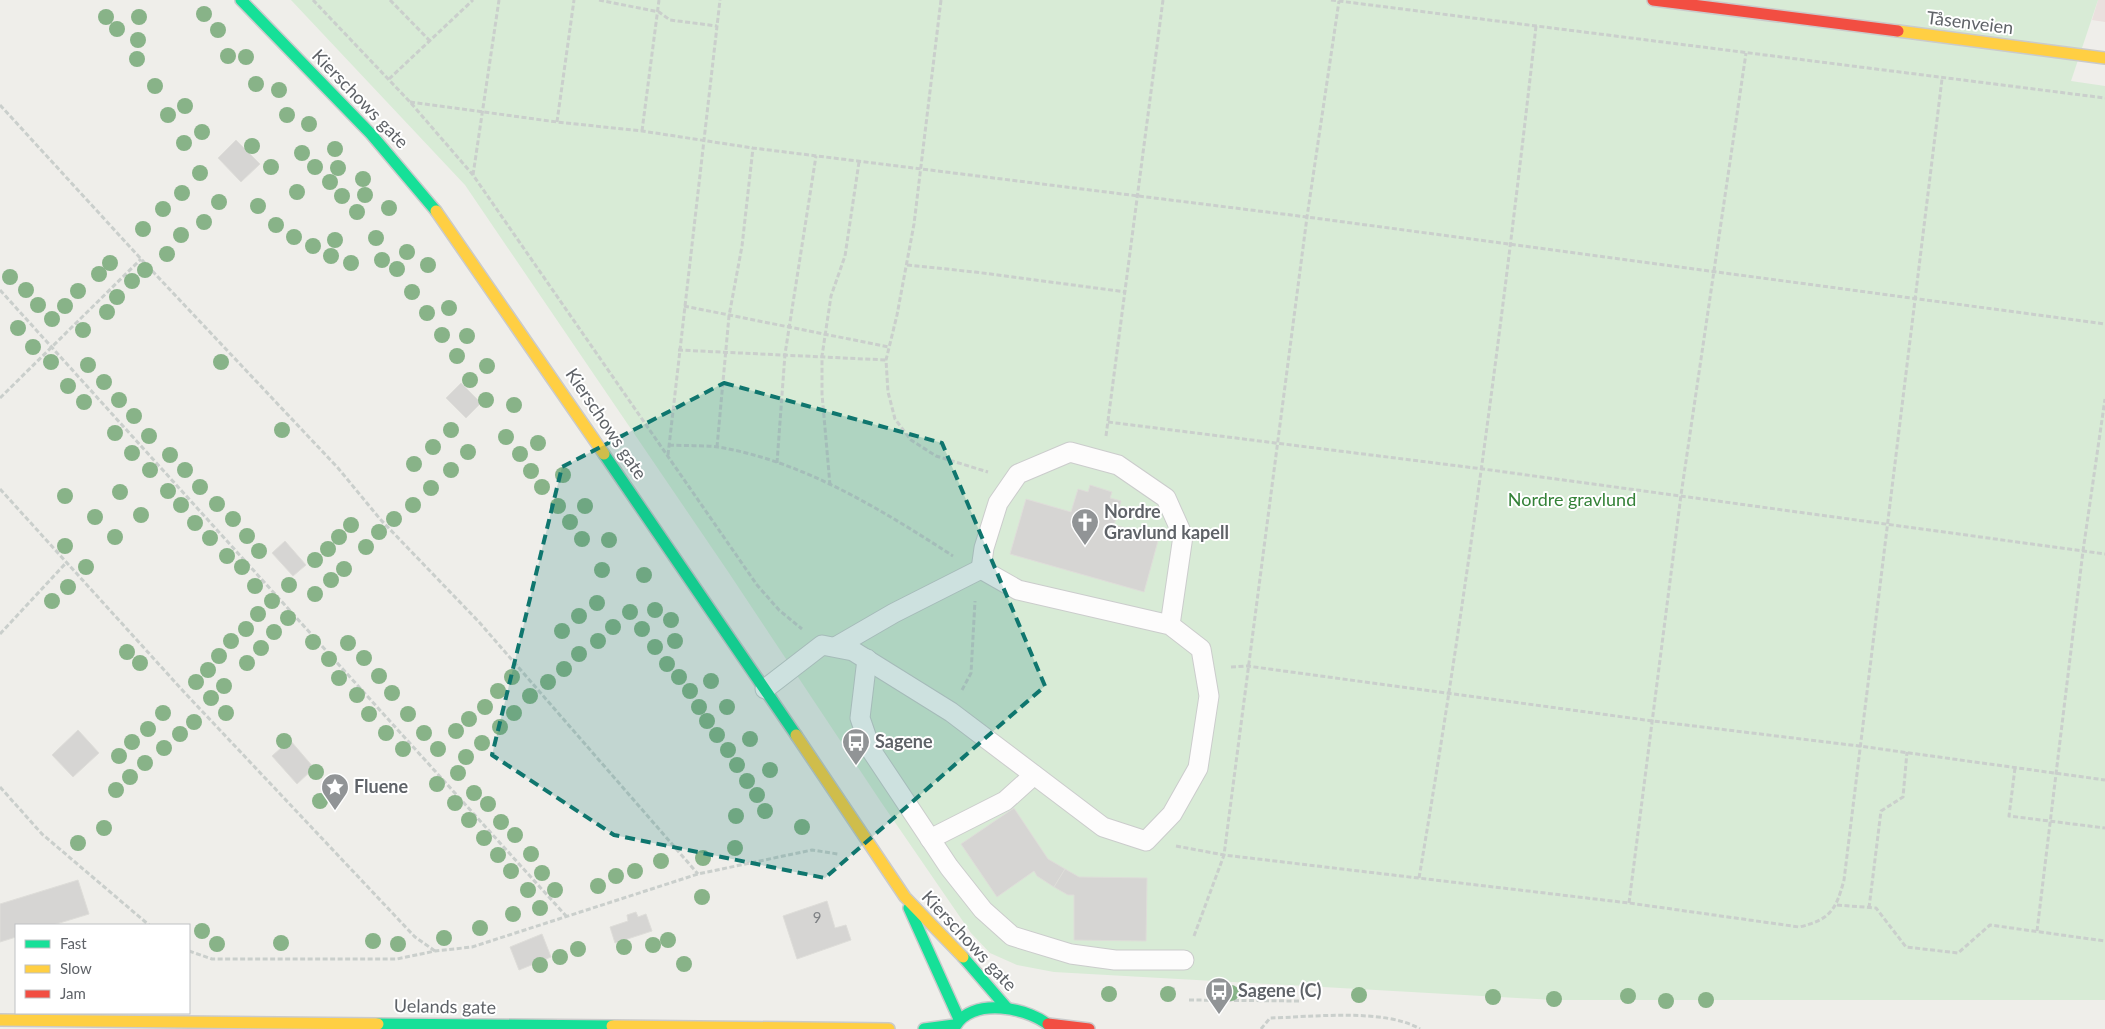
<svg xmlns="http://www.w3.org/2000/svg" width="2105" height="1029" font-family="Lato,sans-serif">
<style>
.medical{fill:#eae0de}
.green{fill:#d8ebd6}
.building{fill:#d6d5d3;stroke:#deddd9}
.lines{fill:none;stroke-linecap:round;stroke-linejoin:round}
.lane-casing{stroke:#cbcccc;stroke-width:21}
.fast-casing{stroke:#cacacb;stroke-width:14}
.slow-casing{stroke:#cacacb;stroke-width:14}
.jam-casing{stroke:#cacacb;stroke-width:14}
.path{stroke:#cacfcc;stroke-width:3;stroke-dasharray:5 2.5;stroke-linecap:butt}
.lane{stroke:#fdfcfc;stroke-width:19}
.fast{stroke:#16e098;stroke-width:11}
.slow{stroke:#ffcf43;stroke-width:11}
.jam{stroke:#f24e42;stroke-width:11}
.tree{fill:#88b388}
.marked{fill:#0f766e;fill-opacity:0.2;stroke:#0f766e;stroke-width:4;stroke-dasharray:10 6;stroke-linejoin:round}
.labels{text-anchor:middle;stroke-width:4;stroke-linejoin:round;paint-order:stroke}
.number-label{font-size:15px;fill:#7e8184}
.street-label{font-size:18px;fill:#5f6368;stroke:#fff}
.park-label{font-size:18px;fill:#348238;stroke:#fff}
.poi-label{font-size:18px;font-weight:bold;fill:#5f6368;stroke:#fff;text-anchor:start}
</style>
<rect width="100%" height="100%" fill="#efeeea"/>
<polygon class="medical" points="2098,0 2105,0 2105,22 2092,20"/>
<polygon class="green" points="291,0 2098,0 2071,81 2105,86 2105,1000 1553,1000 1054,972 1017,965 990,953 971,933 881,802 729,573 465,185"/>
<g class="building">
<polygon points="236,140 260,164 241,182 218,158"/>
<polygon points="461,383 481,403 466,418 446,398"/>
<polygon points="1090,485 1112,492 1110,498 1121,501 1114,525 1159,537 1144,592 1010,554 1026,499 1071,512 1078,489 1088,492"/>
<polygon points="285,541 306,565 293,576 272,553"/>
<polygon points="78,730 99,753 73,777 52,755"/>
<polygon points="290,740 314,768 297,784 272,756"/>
<polygon points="1014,808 1048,859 1065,869 1054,887 1037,876 1034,871 997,897 961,844"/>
<polygon points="1065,869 1079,877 1147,878 1146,941 1074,940 1074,895 1068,895 1054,887"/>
<polygon points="78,880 89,914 53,925 16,925 16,937 0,942 0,904"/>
<polygon points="827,901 835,928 846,925 851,940 797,959 783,916"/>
<polygon points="636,912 638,917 646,914 652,931 615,943 610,927 628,921 627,915"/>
<polygon points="542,934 551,957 519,970 510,947"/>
</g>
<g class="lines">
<g class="lane-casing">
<g id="lane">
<polyline points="837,646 894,613 981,569"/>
<polyline points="867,659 860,718 871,750 949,867 983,910 1012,936 1071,954 1115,960 1184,960"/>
<polyline points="765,689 822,645 853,651 951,712 1103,827 1146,841 1172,814 1198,768 1209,696 1201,649 1170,625 1018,590 981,569 984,548 998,503 1018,474 1070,452 1118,465 1166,498 1183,536 1170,625"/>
<polyline points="930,839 1005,801 1034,775"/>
</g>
</g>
<g class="fast-casing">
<g id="fast">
<polyline points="241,0 371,134 436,211"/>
<polyline points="604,454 796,735"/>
<polyline points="909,908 959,1019"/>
<polyline points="963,957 1007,1008"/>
<polyline points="378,1024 612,1026"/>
<polyline points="924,1029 954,1025"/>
<path d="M954,1029C969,995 1032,1007 1053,1029"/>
</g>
</g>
<g class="slow-casing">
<g id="slow">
<polyline points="1898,31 2105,58"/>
<polyline points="436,211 604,454"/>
<polyline points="796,735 905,897 963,957"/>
<polyline points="0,1020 378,1024"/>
<polyline points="612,1026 889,1029"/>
</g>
</g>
<g class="jam-casing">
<g id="jam">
<polyline points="1653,0 1898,31"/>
<polyline points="1048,1024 1089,1029"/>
</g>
</g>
<g class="path">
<polyline points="313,0 410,102 473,175 757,585 779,610 802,629"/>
<polyline points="390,0 430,41"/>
<polyline points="599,0 659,12 670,20 717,26"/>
<polyline points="941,0 914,224 897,315 886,360 888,392 895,419 911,440 936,456 988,472"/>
<polyline points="1331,0 2105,98"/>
<polyline points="389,79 473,0"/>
<polyline points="410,102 557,122 642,131 753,148 1307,217 2105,324"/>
<polyline points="0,105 141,259 338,468 380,519 479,622 698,874"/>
<polyline points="557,122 574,0"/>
<polyline points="642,131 659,0"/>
<polyline points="473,175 499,0"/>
<polyline points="907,265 975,272 1126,292"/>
<polyline points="0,290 567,917"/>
<polyline points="684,306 889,347"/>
<polyline points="678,350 886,360"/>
<polyline points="0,398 141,259"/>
<polyline points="1108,422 1483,469 2105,554"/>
<polyline points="1106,436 1163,0"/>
<path d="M669,445C685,446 702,445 718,447C803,461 882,510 953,556"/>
<polyline points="717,447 729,316 742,246 753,148"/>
<polyline points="668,455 720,0"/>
<polyline points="777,463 785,354 816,156"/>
<polyline points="830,485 822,394 822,356 831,296 845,256 859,162"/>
<polyline points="0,489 184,692 415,937 435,951"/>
<polyline points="0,634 65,564"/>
<polyline points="1231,667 1247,666 1653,721 1859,746 2105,780"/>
<polyline points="962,690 971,673 975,601"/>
<polyline points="2015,768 2009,816 2105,828"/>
<polyline points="0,787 42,834 149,925"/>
<path d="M1176,846L1224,855L1629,903L1799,927C1830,920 1836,910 1844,880L1942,79"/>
<path d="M1419,878C1467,595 1504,311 1536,26"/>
<polyline points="1629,903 1681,495 1746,53"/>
<polyline points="1837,905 1876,908 1906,947 1958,953 1990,925 2105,941"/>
<polyline points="1869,908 1881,811 1903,797 1907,752"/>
<polyline points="2037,931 2083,551 2105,399"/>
<polyline points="1194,936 1224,855 1307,217 1339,1"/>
<polyline points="189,951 212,959 397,959 435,951 472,947 698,874 812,850 838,854"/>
<polyline points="1169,999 1174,986"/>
<polyline points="1189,1000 1299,1001"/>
<path d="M1261,1029L1270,1018C1311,1017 1385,1008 1420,1029"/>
</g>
<use href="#lane" class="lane"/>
<use href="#fast" class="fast"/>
<use href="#slow" class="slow"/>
<use href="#jam" class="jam"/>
</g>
<g class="tree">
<circle cx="204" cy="14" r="8"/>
<circle cx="106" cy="17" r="8"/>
<circle cx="139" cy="17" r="8"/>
<circle cx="117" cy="29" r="8"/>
<circle cx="218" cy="30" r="8"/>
<circle cx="138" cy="40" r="8"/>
<circle cx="228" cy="56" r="8"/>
<circle cx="246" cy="57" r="8"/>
<circle cx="137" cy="59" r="8"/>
<circle cx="256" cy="84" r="8"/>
<circle cx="155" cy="86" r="8"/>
<circle cx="279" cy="90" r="8"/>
<circle cx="185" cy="106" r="8"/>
<circle cx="168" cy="115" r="8"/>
<circle cx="287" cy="115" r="8"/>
<circle cx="309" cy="124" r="8"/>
<circle cx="202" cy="132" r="8"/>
<circle cx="184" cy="143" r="8"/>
<circle cx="252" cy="146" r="8"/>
<circle cx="335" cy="149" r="8"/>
<circle cx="302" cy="153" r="8"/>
<circle cx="271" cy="167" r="8"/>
<circle cx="315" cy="167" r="8"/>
<circle cx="338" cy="168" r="8"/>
<circle cx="200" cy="173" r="8"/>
<circle cx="363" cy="179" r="8"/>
<circle cx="330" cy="182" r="8"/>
<circle cx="297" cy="192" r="8"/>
<circle cx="182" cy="193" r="8"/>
<circle cx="365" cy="195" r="8"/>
<circle cx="342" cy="196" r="8"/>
<circle cx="219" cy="202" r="8"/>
<circle cx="258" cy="206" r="8"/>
<circle cx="389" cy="208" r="8"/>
<circle cx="163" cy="209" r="8"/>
<circle cx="357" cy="212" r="8"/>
<circle cx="204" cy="222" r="8"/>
<circle cx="276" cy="225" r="8"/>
<circle cx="143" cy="229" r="8"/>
<circle cx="181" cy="235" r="8"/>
<circle cx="294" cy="237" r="8"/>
<circle cx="376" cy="238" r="8"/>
<circle cx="335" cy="240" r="8"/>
<circle cx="313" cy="246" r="8"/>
<circle cx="407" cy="252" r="8"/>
<circle cx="167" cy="254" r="8"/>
<circle cx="331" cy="256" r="8"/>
<circle cx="382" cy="260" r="8"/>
<circle cx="110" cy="263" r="8"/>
<circle cx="351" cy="263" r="8"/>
<circle cx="428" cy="265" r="8"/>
<circle cx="397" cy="269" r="8"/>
<circle cx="145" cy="270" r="8"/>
<circle cx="99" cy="274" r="8"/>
<circle cx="10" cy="277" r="8"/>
<circle cx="132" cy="281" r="8"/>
<circle cx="26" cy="290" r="8"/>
<circle cx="78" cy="291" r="8"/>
<circle cx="412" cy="292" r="8"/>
<circle cx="117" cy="297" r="8"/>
<circle cx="38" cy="305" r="8"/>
<circle cx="65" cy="306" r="8"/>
<circle cx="449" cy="308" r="8"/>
<circle cx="107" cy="312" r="8"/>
<circle cx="427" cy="313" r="8"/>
<circle cx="52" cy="319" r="8"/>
<circle cx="18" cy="328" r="8"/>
<circle cx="83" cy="330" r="8"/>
<circle cx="442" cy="335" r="8"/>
<circle cx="467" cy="336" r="8"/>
<circle cx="33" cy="347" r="8"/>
<circle cx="457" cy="356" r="8"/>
<circle cx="51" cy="362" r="8"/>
<circle cx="221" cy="362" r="8"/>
<circle cx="88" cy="365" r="8"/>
<circle cx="487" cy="366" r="8"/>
<circle cx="470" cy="380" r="8"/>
<circle cx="104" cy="382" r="8"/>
<circle cx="68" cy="386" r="8"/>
<circle cx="119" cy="400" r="8"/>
<circle cx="486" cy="400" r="8"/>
<circle cx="84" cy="402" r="8"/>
<circle cx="514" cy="405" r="8"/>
<circle cx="134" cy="416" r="8"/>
<circle cx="282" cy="430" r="8"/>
<circle cx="451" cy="430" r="8"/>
<circle cx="115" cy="433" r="8"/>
<circle cx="149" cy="436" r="8"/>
<circle cx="506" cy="437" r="8"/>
<circle cx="538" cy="443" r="8"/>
<circle cx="433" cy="447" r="8"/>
<circle cx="468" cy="452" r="8"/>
<circle cx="132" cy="453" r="8"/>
<circle cx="520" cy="454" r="8"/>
<circle cx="170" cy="455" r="8"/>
<circle cx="414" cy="464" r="8"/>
<circle cx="150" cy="470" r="8"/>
<circle cx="185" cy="470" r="8"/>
<circle cx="451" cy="470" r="8"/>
<circle cx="531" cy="471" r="8"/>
<circle cx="563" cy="475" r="8"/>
<circle cx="200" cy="487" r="8"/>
<circle cx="542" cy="487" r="8"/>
<circle cx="431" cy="488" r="8"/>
<circle cx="168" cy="491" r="8"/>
<circle cx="120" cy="492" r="8"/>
<circle cx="65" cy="496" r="8"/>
<circle cx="217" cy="504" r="8"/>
<circle cx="181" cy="505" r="8"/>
<circle cx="413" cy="505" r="8"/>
<circle cx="558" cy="506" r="8"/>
<circle cx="585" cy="506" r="8"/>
<circle cx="141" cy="515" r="8"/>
<circle cx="95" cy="517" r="8"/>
<circle cx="233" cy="519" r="8"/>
<circle cx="394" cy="519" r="8"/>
<circle cx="570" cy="522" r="8"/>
<circle cx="195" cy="523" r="8"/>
<circle cx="351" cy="525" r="8"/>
<circle cx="379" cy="532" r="8"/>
<circle cx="247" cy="536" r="8"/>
<circle cx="115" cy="537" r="8"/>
<circle cx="339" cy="537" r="8"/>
<circle cx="210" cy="538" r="8"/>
<circle cx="582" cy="539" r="8"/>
<circle cx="609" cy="540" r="8"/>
<circle cx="65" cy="546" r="8"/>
<circle cx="366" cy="547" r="8"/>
<circle cx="328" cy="549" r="8"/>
<circle cx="259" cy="551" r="8"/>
<circle cx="227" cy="556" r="8"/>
<circle cx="315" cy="560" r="8"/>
<circle cx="86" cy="567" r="8"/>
<circle cx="242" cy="567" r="8"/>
<circle cx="344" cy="569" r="8"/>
<circle cx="602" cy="570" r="8"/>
<circle cx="644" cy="575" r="8"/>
<circle cx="331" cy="580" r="8"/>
<circle cx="289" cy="585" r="8"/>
<circle cx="255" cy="586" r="8"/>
<circle cx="68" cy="587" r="8"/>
<circle cx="315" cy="594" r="8"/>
<circle cx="52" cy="601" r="8"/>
<circle cx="272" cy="601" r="8"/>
<circle cx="597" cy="603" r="8"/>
<circle cx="655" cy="610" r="8"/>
<circle cx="630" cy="612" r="8"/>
<circle cx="258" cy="614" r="8"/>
<circle cx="579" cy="616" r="8"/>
<circle cx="288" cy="618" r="8"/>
<circle cx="671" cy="620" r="8"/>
<circle cx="613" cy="627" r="8"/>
<circle cx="246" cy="629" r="8"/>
<circle cx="642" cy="629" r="8"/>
<circle cx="562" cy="631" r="8"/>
<circle cx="274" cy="632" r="8"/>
<circle cx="231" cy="641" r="8"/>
<circle cx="598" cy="641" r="8"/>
<circle cx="675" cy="641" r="8"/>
<circle cx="313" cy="642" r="8"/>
<circle cx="348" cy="643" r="8"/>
<circle cx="655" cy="647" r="8"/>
<circle cx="261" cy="648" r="8"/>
<circle cx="127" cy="652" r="8"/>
<circle cx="579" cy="654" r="8"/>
<circle cx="219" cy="656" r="8"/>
<circle cx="364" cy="658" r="8"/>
<circle cx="329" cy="659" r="8"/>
<circle cx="140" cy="663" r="8"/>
<circle cx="247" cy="663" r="8"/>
<circle cx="667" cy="664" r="8"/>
<circle cx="564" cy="669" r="8"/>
<circle cx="208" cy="670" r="8"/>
<circle cx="379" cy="676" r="8"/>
<circle cx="512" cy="677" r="8"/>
<circle cx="679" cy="677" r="8"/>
<circle cx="339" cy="678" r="8"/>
<circle cx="711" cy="681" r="8"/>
<circle cx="196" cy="682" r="8"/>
<circle cx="548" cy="682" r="8"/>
<circle cx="224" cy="686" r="8"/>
<circle cx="498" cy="691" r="8"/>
<circle cx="690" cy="691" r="8"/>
<circle cx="392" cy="693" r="8"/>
<circle cx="357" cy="695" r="8"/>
<circle cx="530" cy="696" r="8"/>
<circle cx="211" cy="698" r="8"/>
<circle cx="485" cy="707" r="8"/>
<circle cx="699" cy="707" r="8"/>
<circle cx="727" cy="707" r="8"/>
<circle cx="163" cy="713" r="8"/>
<circle cx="226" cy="713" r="8"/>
<circle cx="514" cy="713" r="8"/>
<circle cx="369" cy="714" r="8"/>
<circle cx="408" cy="714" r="8"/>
<circle cx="469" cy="719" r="8"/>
<circle cx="707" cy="721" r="8"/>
<circle cx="194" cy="722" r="8"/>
<circle cx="500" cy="727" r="8"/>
<circle cx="148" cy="729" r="8"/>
<circle cx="456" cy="731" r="8"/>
<circle cx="386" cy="733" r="8"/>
<circle cx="424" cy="733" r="8"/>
<circle cx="180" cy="734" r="8"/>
<circle cx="717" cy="735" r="8"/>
<circle cx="750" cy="739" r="8"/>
<circle cx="284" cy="741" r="8"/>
<circle cx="132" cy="742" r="8"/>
<circle cx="482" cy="743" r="8"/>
<circle cx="164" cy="748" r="8"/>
<circle cx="403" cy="749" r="8"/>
<circle cx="438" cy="749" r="8"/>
<circle cx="728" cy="750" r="8"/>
<circle cx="119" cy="756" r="8"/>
<circle cx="466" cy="757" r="8"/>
<circle cx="145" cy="763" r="8"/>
<circle cx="737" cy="765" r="8"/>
<circle cx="770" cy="770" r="8"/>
<circle cx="316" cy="772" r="8"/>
<circle cx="458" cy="773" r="8"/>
<circle cx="130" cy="777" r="8"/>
<circle cx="747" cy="781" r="8"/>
<circle cx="437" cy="784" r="8"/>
<circle cx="116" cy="790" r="8"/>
<circle cx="474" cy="793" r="8"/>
<circle cx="757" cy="795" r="8"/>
<circle cx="320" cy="801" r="8"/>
<circle cx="455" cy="803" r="8"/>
<circle cx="488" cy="804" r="8"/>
<circle cx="765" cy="811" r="8"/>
<circle cx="736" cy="816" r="8"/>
<circle cx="469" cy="820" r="8"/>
<circle cx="501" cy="822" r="8"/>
<circle cx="802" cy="827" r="8"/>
<circle cx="104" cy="828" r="8"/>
<circle cx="515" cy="835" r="8"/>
<circle cx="484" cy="838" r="8"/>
<circle cx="78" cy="843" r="8"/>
<circle cx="735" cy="848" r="8"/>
<circle cx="531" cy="854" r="8"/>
<circle cx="498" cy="855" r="8"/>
<circle cx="703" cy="858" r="8"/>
<circle cx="661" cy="861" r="8"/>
<circle cx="511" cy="871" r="8"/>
<circle cx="635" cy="871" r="8"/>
<circle cx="542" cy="873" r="8"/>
<circle cx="616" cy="876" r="8"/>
<circle cx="598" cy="886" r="8"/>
<circle cx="528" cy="890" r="8"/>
<circle cx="555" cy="890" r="8"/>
<circle cx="702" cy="897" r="8"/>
<circle cx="540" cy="908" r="8"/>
<circle cx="513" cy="914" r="8"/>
<circle cx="480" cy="928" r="8"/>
<circle cx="202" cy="931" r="8"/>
<circle cx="444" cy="938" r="8"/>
<circle cx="668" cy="940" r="8"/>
<circle cx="373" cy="941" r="8"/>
<circle cx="281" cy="943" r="8"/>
<circle cx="217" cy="944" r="8"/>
<circle cx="398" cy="944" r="8"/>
<circle cx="653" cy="945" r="8"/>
<circle cx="624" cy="947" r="8"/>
<circle cx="578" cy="949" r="8"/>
<circle cx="560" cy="957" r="8"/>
<circle cx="684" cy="964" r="8"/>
<circle cx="540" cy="965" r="8"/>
<circle cx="1231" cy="993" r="8"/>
<circle cx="1109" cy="994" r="8"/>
<circle cx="1168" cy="994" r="8"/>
<circle cx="1359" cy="995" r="8"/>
<circle cx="1628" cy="996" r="8"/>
<circle cx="1493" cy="997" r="8"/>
<circle cx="1554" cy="999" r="8"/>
<circle cx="1706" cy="1000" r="8"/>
<circle cx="1666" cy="1001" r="8"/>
</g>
<path class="marked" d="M724,383L942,443L1045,686L825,878L614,835L492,755L562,467Z"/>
<defs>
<g id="church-pin" transform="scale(1.4375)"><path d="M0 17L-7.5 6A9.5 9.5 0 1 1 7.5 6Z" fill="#919496" stroke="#fff"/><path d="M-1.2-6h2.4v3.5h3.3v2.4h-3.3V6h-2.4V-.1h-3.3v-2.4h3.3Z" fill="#fff"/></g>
<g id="bus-pin" transform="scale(1.4375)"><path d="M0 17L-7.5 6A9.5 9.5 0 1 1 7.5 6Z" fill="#919496" stroke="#fff"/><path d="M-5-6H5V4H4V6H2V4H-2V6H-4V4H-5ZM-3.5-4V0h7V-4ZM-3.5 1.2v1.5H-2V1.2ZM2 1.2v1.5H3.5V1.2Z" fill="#fff"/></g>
<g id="sight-pin" transform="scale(1.4375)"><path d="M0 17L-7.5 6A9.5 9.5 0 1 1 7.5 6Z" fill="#919496" stroke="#fff"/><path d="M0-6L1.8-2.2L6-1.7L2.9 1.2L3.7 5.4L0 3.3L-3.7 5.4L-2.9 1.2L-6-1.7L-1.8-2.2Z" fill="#fff"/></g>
</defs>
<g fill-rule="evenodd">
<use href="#church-pin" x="1085" y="522"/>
<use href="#bus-pin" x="856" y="742"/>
<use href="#sight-pin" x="335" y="787"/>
<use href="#bus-pin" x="1219" y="991"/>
</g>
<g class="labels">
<g class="number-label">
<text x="817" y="923">9</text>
</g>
<g class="street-label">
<text transform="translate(1970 23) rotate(7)" y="6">Tåsenveien</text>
<text transform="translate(360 99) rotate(46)" y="6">Kierschows gate</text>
<text transform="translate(606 424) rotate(56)" y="6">Kierschows gate</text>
<text transform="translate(969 941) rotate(47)" y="6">Kierschows gate</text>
<text transform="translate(445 1007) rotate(1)" y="6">Uelands gate</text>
</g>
<g class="park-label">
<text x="1572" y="506">Nordre gravlund</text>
</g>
<g class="poi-label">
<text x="1104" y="518">Nordre<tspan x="1104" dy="21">Gravlund kapell</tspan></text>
<text x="875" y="748">Sagene</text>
<text x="354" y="793">Fluene</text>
<text x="1238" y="997">Sagene (C)</text>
</g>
</g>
<rect x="15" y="924" width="175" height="90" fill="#ffffff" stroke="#bfc1c3"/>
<rect x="25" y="940" width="25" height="8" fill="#16e098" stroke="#bfc1c3"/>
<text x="60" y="949" font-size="15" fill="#5f6368">Fast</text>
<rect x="25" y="965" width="25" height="8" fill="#ffcf43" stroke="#bfc1c3"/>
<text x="60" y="974" font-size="15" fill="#5f6368">Slow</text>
<rect x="25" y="990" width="25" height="8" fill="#f24e42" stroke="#bfc1c3"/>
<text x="60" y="999" font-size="15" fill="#5f6368">Jam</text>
</svg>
